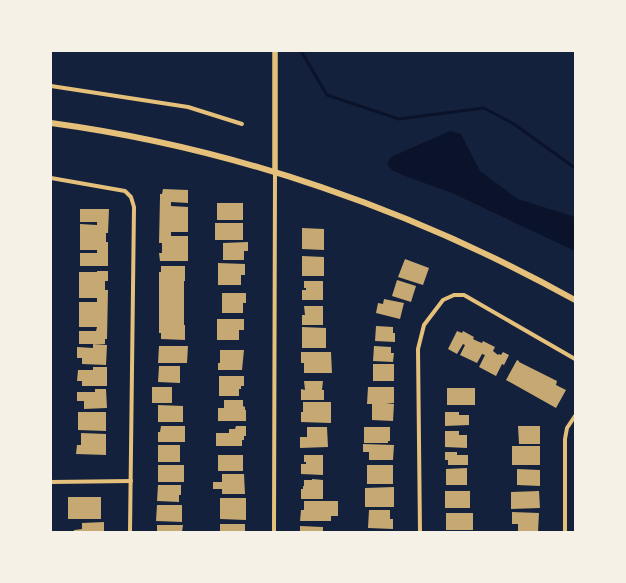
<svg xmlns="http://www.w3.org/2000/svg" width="626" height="583" font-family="Raleway,sans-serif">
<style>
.water{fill:#0b132b}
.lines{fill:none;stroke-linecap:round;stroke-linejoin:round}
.stream{stroke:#0b132b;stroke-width:3}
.building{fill:#c6a872}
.minor{stroke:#e5c07b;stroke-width:4}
.tertiary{stroke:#e5c07b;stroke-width:5.5}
.secondary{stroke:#e5c07b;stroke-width:6}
</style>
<rect width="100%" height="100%" fill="#14213d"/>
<polygon class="water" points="450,131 461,134 480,171 518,199 575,217 575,251 452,193 410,178 393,171 387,164 391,157"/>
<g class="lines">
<polyline class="stream" points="301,51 327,95 399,119 484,108 514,124 575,168"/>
</g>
<g class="building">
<polygon points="163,189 188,190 188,203 171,202 171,206 188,207 188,232 171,232 171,236 188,236 188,261 160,261 159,253 162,253 162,243 159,243 160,197 160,194 162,194"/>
<rect x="217" y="203" width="26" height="17"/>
<polygon points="80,209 109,209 108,233 106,233 106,242 108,242 108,266 80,266 80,253 97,253 97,250 80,250 80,224 97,225 97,222 80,222"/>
<rect x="215" y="223" width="28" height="17"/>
<polygon points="302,228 324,229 324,250 302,249"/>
<polygon points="248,242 248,251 244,251 244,260 223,260 223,243"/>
<polygon points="302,256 324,257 324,276 302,276"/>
<polygon points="405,259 429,268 423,285 398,277"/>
<polygon points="218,263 245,264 245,275 241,275 241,285 218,285"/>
<polygon points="161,266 185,266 185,281 184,281 184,325 185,325 185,340 161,339 161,333 159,333 159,272 161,272"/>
<polygon points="97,271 108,271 108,281 105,281 105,290 108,290 107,339 105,339 105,344 79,344 79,331 96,331 97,327 79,327 79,302 97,302 97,298 79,298 79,272 97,272"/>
<polygon points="397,280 416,286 411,302 392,296"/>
<polygon points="304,281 323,281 323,300 302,300 302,290 306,290 306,288 304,288"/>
<polygon points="222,293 246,293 246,303 243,303 243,313 222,313"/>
<polygon points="384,299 404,303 400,319 376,313 378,303 383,304"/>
<polygon points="304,306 323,306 323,325 302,325 302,315 305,315"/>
<polygon points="217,319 244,319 244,330 239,330 239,340 217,340"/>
<polygon points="376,326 393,327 393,333 395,333 395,342 375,341"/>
<polygon points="302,327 326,328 326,348 302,348"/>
<polygon points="457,331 462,333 463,331 474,337 473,339 477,341 482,343 483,341 495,347 493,351 498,355 499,354 501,355 503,352 509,355 504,365 502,364 496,376 479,367 485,355 482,354 477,363 460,355 465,345 463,344 457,354 448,349"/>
<polygon points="93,344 107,345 106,365 82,364 82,358 77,358 77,347 93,348"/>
<polygon points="159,346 188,346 187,363 158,363"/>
<polygon points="374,346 391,347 391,353 394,353 393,362 373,361"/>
<polygon points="220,350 244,350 242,370 218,370 218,363 220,363"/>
<polygon points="301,352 331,352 332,373 304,373 304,363 301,363"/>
<polygon points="517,360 519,361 519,362 557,381 556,385 566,390 556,408 506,380"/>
<rect x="373" y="364" width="21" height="17"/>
<polygon points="159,366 180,366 180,383 158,382"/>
<polygon points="93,367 107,367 107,386 82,386 82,381 77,381 78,370 93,370"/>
<polygon points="219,376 244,376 244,386 241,386 241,389 239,389 239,396 219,396"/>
<polygon points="304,381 323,381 322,390 324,390 324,400 301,400 301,389 305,390"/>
<rect x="152" y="387" width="20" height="16"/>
<polygon points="368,387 394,387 394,403 386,404 394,404 393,421 372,420 372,404 367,404"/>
<rect x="447" y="388" width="28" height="17"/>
<polygon points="95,389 106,389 107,408 84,409 84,401 77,401 77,392 95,392"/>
<polygon points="224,400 243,400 243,406 245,407 245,410 246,410 246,421 218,421 218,408 224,408"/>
<polygon points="303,402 331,402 331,423 301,422 301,412 303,412"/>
<polygon points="158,405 183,406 183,422 158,422"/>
<polygon points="78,412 106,412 106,431 78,430"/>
<polygon points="445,412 459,412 459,415 469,415 469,425 445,426"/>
<polygon points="161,426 185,426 185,442 158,442 158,432 160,432"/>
<polygon points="236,426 246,426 246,436 244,436 244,440 242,440 242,446 216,446 216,433 229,433 229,429 235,429"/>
<polygon points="518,426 540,426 540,444 519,444"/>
<polygon points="307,427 327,427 328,447 300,448 300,437 307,437"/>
<polygon points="364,427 390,427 390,441 388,441 388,443 364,443"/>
<polygon points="445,431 459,431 459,435 467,435 467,448 445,447"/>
<polygon points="81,433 106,434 106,455 76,454 77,445 81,445"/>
<polygon points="363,444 394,445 393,460 369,460 369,452 363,452"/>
<rect x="158" y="445" width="22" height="17"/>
<rect x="512" y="446" width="28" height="19"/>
<polygon points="445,452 457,452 457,455 468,455 468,465 448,465 448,460 445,460"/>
<rect x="218" y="455" width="25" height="16"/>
<polygon points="304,455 323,455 323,475 301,474 301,464 306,464 306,462 304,462"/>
<rect x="158" y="465" width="26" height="17"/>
<rect x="367" y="465" width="26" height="19"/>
<polygon points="467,468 467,485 446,485 446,469"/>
<polygon points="517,469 540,470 540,486 517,485"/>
<polygon points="222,474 244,474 245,494 222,494 222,489 213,489 213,482 222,482"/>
<polygon points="312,479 323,480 323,499 301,499 301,489 303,489 303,486 304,486 304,480 312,480"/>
<polygon points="158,485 181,485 181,495 179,495 179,502 157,501"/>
<polygon points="394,487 394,507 365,507 365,488"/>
<rect x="445" y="491" width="25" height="17"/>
<polygon points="539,491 540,508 511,509 511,492"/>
<rect x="68" y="497" width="33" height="22"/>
<polygon points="220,498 246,498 246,520 220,519"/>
<polygon points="304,501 338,501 338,516 331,516 331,521 300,521 301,510 304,510"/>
<polygon points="157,505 182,505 182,522 156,521"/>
<polygon points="369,510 390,510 390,519 393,519 393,529 368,528"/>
<polygon points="512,512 539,513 538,532 518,531 518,524 512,524"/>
<rect x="446" y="513" width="27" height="17"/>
<polygon points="104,522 104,532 74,532 74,530 82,529 82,523"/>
<rect x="220" y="524" width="25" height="8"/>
<polygon points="157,525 183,525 182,532 157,532"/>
<polygon points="300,526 323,527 323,532 300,532"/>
</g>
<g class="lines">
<g class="minor">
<polyline points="51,86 188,107 242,124"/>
<polyline points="51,178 125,191 131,197 134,207 130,532"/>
<polyline points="51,482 131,481"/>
<polyline points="274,532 275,172"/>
<polyline points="420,532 418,349 424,325 443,300 454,295 464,295 575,359"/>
<polyline points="565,532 565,439 567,428 575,416"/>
</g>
<polyline class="tertiary" points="275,172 275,51"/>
<path class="secondary" d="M51,123C235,148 413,210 575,300"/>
</g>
<rect width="626" height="583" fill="none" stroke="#f6f1e7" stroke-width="104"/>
</svg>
